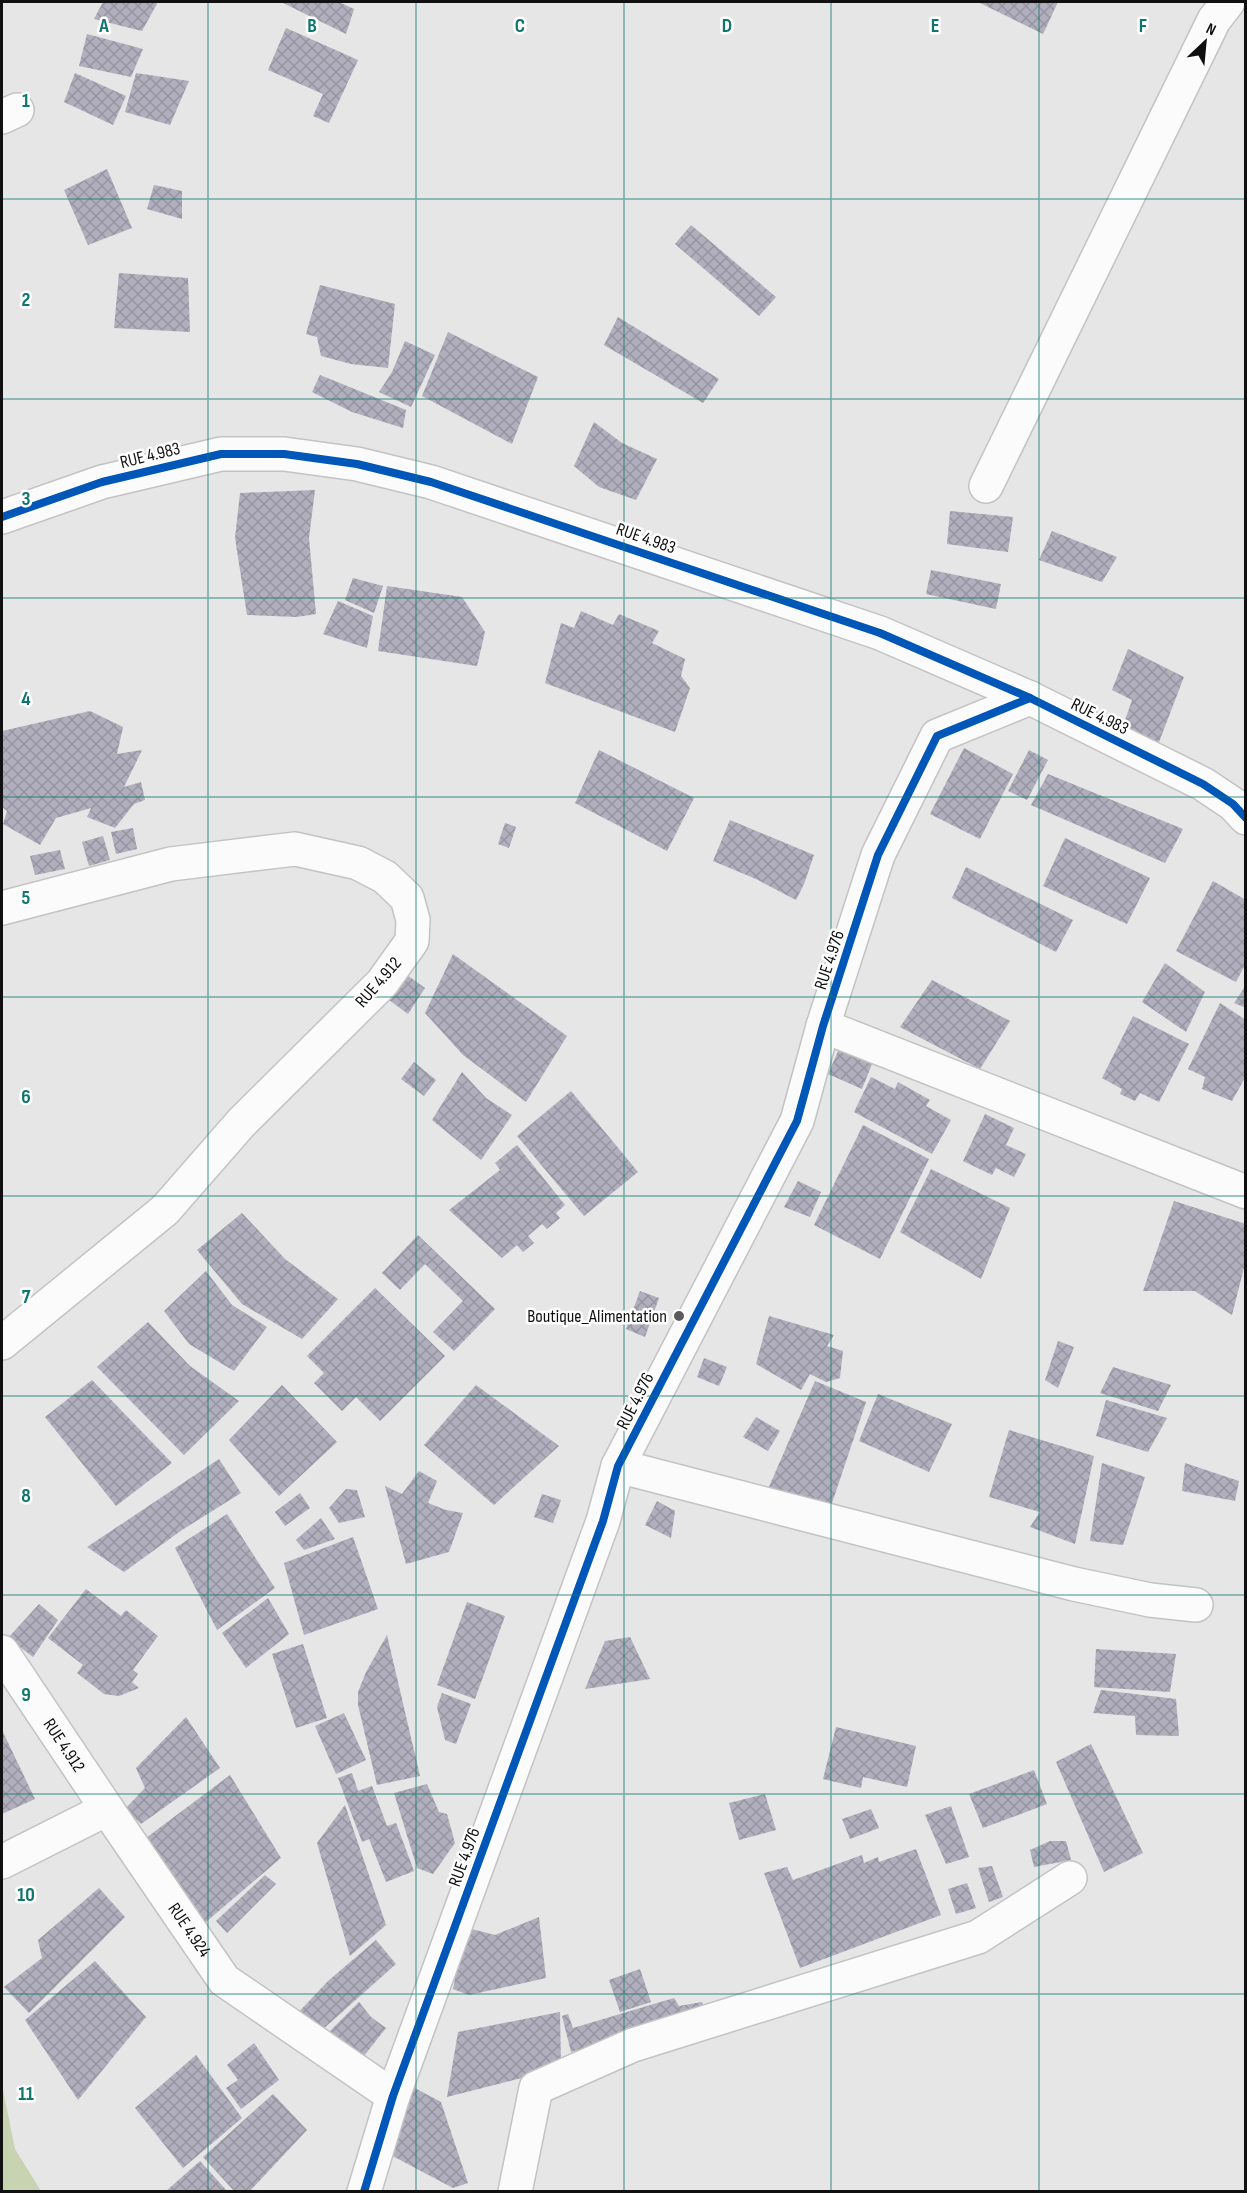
<svg xmlns="http://www.w3.org/2000/svg" width="1247" height="2193" font-family="'Sofia Sans Condensed',sans-serif">
<style>
.green{fill:#c7d3b1}
.building{fill:url(#building-cross-hatch)}
.lines{fill:none;stroke-linecap:round;stroke-linejoin:round}
.street-casing{stroke:#c3c3c3;stroke-width:36}
.street{stroke:#fbfbfb;stroke-width:33}
.cycleway-casing{stroke:#fff;stroke-width:11}
.cycleway{stroke:#0057b8;stroke-width:8}
.grid{fill:none;stroke:#0f766e;stroke-width:1.5;stroke-opacity:0.55}
.poi-dot{fill:#5b5b5b;stroke:#fff;stroke-width:2}
.labels{text-anchor:middle;stroke-width:5;stroke-linejoin:round;paint-order:stroke}
.street-label{font-size:18px;fill:#101010;stroke:#fff}
.poi-label{font-size:18px;fill:#101010;stroke:#fff;text-anchor:end}
.grid-label{font-size:20px;text-anchor:middle;font-weight:bold;fill:#0f766e;stroke:#fff;stroke-width:5;stroke-linejoin:round;paint-order:stroke}
</style>
<defs>
<pattern id="building-cross-hatch" width="8" height="8" patternUnits="userSpaceOnUse" patternTransform="scale(1.5)"><rect width="8" height="8" fill="#b1aebd"/><path d="M0 0l8 8M0 8l8-8" fill="none" stroke="#9795a1"/></pattern>
</defs>
<rect width="100%" height="100%" fill="#e6e6e6"/>
<polygon class="green" points="2,2085 15,2149 41,2191 2,2191"/>
<g class="building">
<polygon points="103,2 158,2 142,31 94,19"/>
<polygon points="281,2 339,2 354,9 346,34"/>
<polygon points="978,2 1058,2 1043,34"/>
<polygon points="286,28 358,60 329,123 313,116 323,94 268,70"/>
<polygon points="87,34 143,49 131,77 79,66"/>
<polygon points="75,73 126,96 113,125 64,102"/>
<polygon points="136,73 189,81 170,125 125,112"/>
<polygon points="107,169 132,228 88,245 64,190"/>
<polygon points="154,185 182,191 182,219 147,209"/>
<polygon points="691,225 776,297 759,316 675,244"/>
<polygon points="119,273 188,278 190,332 114,328"/>
<polygon points="320,285 395,304 388,368 351,364 321,356 317,337 306,334"/>
<polygon points="618,317 719,379 703,403 604,345"/>
<polygon points="448,332 538,377 512,444 422,396"/>
<polygon points="405,341 435,355 411,407 379,392 392,372"/>
<polygon points="320,375 406,410 403,428 352,412 312,392"/>
<polygon points="594,422 622,443 657,459 636,500 599,487 574,466"/>
<polygon points="315,490 309,538 316,614 296,617 247,615 235,538 240,493"/>
<polygon points="950,511 1013,517 1008,552 947,544"/>
<polygon points="1052,531 1117,557 1102,582 1039,560"/>
<polygon points="931,570 1001,584 996,609 926,594"/>
<polygon points="353,578 383,586 374,613 345,600"/>
<polygon points="387,586 462,597 485,632 477,666 378,651"/>
<polygon points="338,601 373,616 367,648 323,634"/>
<polygon points="581,611 613,625 619,614 659,631 652,643 685,659 681,676 690,688 675,732 545,683 561,623 574,628"/>
<polygon points="1128,649 1184,677 1159,742 1122,729 1132,700 1112,690"/>
<polygon points="90,711 123,727 117,754 142,750 124,787 141,782 145,800 134,804 115,828 87,817 91,808 56,818 40,845 3,824 7,811 2,807 2,731"/>
<polygon points="964,748 1013,774 980,839 930,814"/>
<polygon points="599,750 694,798 667,851 575,803"/>
<polygon points="1029,750 1048,760 1027,800 1008,791"/>
<polygon points="1048,774 1183,829 1165,863 1031,805"/>
<polygon points="730,820 814,855 804,884 796,900 756,879 713,861"/>
<polygon points="505,823 516,827 509,848 498,844"/>
<polygon points="133,828 137,849 116,854 111,832"/>
<polygon points="103,836 110,860 89,866 82,842"/>
<polygon points="1065,838 1150,878 1127,924 1043,886"/>
<polygon points="60,850 65,869 35,875 30,856"/>
<polygon points="966,867 1073,920 1056,952 952,898"/>
<polygon points="1213,881 1246,900 1246,963 1236,982 1176,951"/>
<polygon points="453,954 567,1036 526,1102 463,1055 425,1013"/>
<polygon points="1165,963 1205,992 1186,1032 1142,1002"/>
<polygon points="407,975 425,988 408,1014 389,1000"/>
<polygon points="932,980 1010,1021 980,1069 900,1027"/>
<polygon points="1246,985 1246,1008 1234,1003"/>
<polygon points="1220,1003 1246,1020 1246,1076 1232,1101 1202,1089 1205,1077 1188,1069"/>
<polygon points="1133,1016 1189,1044 1159,1102 1140,1093 1135,1101 1120,1094 1122,1089 1102,1078"/>
<polygon points="839,1049 872,1064 862,1089 828,1074"/>
<polygon points="414,1062 436,1080 424,1096 401,1079"/>
<polygon points="462,1072 486,1098 512,1115 481,1160 432,1120"/>
<polygon points="871,1077 895,1089 898,1082 930,1100 926,1106 951,1120 932,1154 854,1112"/>
<polygon points="571,1091 638,1172 584,1216 517,1136"/>
<polygon points="985,1114 1014,1128 1006,1145 1026,1154 1014,1177 996,1168 992,1175 963,1161"/>
<polygon points="863,1125 929,1159 880,1259 814,1225"/>
<polygon points="517,1145 565,1205 556,1213 560,1218 547,1229 542,1224 528,1236 534,1243 523,1252 517,1245 502,1258 449,1210 500,1170 495,1163"/>
<polygon points="931,1169 1010,1208 981,1279 900,1232"/>
<polygon points="798,1181 821,1192 810,1217 784,1207"/>
<polygon points="1174,1201 1246,1224 1246,1260 1232,1315 1195,1291 1143,1291"/>
<polygon points="242,1213 285,1259 338,1299 302,1339 242,1304 197,1250"/>
<polygon points="418,1235 495,1309 454,1351 433,1332 463,1301 425,1264 400,1290 382,1273"/>
<polygon points="206,1271 232,1305 267,1327 234,1371 189,1344 164,1311"/>
<polygon points="375,1288 445,1356 380,1421 356,1397 342,1411 314,1383 324,1373 307,1356"/>
<polygon points="640,1291 659,1298 645,1337 626,1329"/>
<polygon points="769,1316 834,1335 827,1346 843,1351 840,1378 826,1382 810,1374 801,1390 756,1364"/>
<polygon points="148,1322 190,1366 239,1401 184,1455 97,1367"/>
<polygon points="1058,1341 1074,1347 1058,1388 1045,1380"/>
<polygon points="704,1358 727,1367 719,1386 697,1377"/>
<polygon points="1113,1367 1171,1385 1158,1411 1100,1393"/>
<polygon points="92,1380 172,1463 116,1506 45,1417"/>
<polygon points="815,1381 866,1402 828,1515 768,1489"/>
<polygon points="282,1385 337,1442 279,1496 229,1440"/>
<polygon points="476,1385 559,1446 494,1505 424,1445"/>
<polygon points="878,1394 952,1424 929,1472 859,1441"/>
<polygon points="1106,1400 1167,1418 1148,1452 1096,1436"/>
<polygon points="756,1417 780,1431 768,1451 743,1437"/>
<polygon points="1009,1430 1094,1456 1075,1544 1030,1527 1040,1512 989,1497"/>
<polygon points="219,1459 241,1493 182,1530 124,1572 87,1547"/>
<polygon points="1102,1463 1145,1477 1123,1545 1090,1541"/>
<polygon points="1185,1463 1239,1481 1235,1501 1182,1491"/>
<polygon points="419,1471 437,1481 428,1503 446,1510 463,1513 449,1552 406,1564 385,1486 402,1494"/>
<polygon points="346,1489 357,1490 365,1517 339,1523 329,1508"/>
<polygon points="300,1493 310,1508 285,1526 275,1512"/>
<polygon points="542,1494 561,1500 553,1523 534,1517"/>
<polygon points="657,1501 675,1511 671,1538 645,1525"/>
<polygon points="227,1514 275,1588 217,1630 175,1548"/>
<polygon points="321,1518 335,1539 304,1550 296,1540"/>
<polygon points="353,1537 378,1609 304,1635 284,1563"/>
<polygon points="86,1589 121,1616 126,1610 158,1636 133,1670 138,1674 132,1682 139,1688 119,1696 104,1694 77,1673 83,1665 48,1638"/>
<polygon points="268,1598 289,1634 246,1668 222,1633"/>
<polygon points="467,1602 505,1616 475,1699 437,1685"/>
<polygon points="39,1604 58,1620 33,1657 8,1638"/>
<polygon points="387,1635 420,1776 377,1785 358,1705 358,1692 366,1672"/>
<polygon points="630,1637 650,1679 585,1689 605,1641"/>
<polygon points="303,1644 327,1718 296,1728 272,1654"/>
<polygon points="1096,1649 1176,1654 1170,1692 1094,1687"/>
<polygon points="1101,1690 1176,1699 1179,1736 1136,1735 1135,1716 1093,1713"/>
<polygon points="442,1693 471,1704 456,1744 445,1740 437,1707"/>
<polygon points="344,1713 366,1760 336,1774 315,1726"/>
<polygon points="186,1717 220,1768 141,1824 125,1809 145,1788 136,1768"/>
<polygon points="836,1727 916,1746 907,1787 863,1777 861,1788 823,1779"/>
<polygon points="2,1730 35,1799 2,1814"/>
<polygon points="1091,1744 1143,1853 1104,1872 1056,1762"/>
<polygon points="1034,1770 1047,1804 983,1828 969,1794"/>
<polygon points="352,1773 358,1791 372,1786 387,1826 396,1823 414,1871 386,1882 369,1839 362,1842 338,1778"/>
<polygon points="230,1775 281,1858 200,1927 146,1838"/>
<polygon points="427,1784 439,1812 447,1814 455,1843 433,1874 417,1868 394,1793"/>
<polygon points="765,1794 776,1830 739,1840 729,1803"/>
<polygon points="345,1805 386,1925 350,1956 317,1843"/>
<polygon points="951,1806 969,1857 946,1864 925,1815"/>
<polygon points="871,1809 879,1828 850,1839 842,1819"/>
<polygon points="1050,1841 1066,1841 1071,1860 1034,1867 1030,1850"/>
<polygon points="916,1849 941,1915 800,1968 764,1873 787,1867 793,1880 862,1855 864,1863 878,1857 879,1862"/>
<polygon points="992,1866 1003,1897 989,1902 978,1868"/>
<polygon points="265,1875 276,1884 227,1933 216,1921"/>
<polygon points="967,1883 976,1908 956,1914 948,1889"/>
<polygon points="99,1888 125,1917 29,2013 4,1987 42,1958 38,1940"/>
<polygon points="539,1917 546,1978 469,1995 453,1989 464,1927 495,1935"/>
<polygon points="376,1940 396,1964 322,2030 295,2016 328,1981"/>
<polygon points="95,1961 146,2017 78,2100 25,2020"/>
<polygon points="640,1969 651,2002 620,2012 609,1980"/>
<polygon points="674,1998 679,2006 702,2002 707,2014 571,2052 562,2016 568,2014 573,2028"/>
<polygon points="359,2002 371,2017 386,2028 360,2061 330,2031"/>
<polygon points="560,2012 561,2068 447,2097 458,2032"/>
<polygon points="254,2043 279,2080 241,2109 226,2088 238,2080 227,2065"/>
<polygon points="196,2055 242,2118 183,2168 135,2108"/>
<polygon points="413,2087 441,2102 468,2183 453,2188 385,2152"/>
<polygon points="273,2094 307,2130 249,2192 235,2192 203,2157"/>
<polygon points="200,2161 228,2192 165,2192"/>
</g>
<g class="lines">
<g class="street-casing">
<g id="street">
<polyline points="2,117 17,110"/>
<polyline points="986,486 1214,20 1228,2"/>
<polyline points="2,517 102,482 221,454 284,454 357,464 431,482 880,633 1030,698 1203,784 1233,804 1246,818"/>
<polyline points="2,908 171,864 295,849 358,863 385,877 407,898 413,920 412,941 382,983 241,1123 165,1210 2,1343"/>
<polyline points="823,1026 1246,1192"/>
<polyline points="618,1466 1074,1584 1150,1600 1196,1605"/>
<path id="s1" d="M2,1652L107,1809"/>
<path id="s2" d="M2,1862L107,1809L224,1980L393,2096"/>
<polyline points="364,2192 393,2096 603,1521 618,1466 797,1121 823,1026 878,855 937,736 1030,698"/>
<polyline points="515,2192 536,2088 633,2045 978,1937 1070,1878"/>
</g>
</g>
<use href="#street" class="street"/>
<g class="cycleway-casing">
<g id="cycleway">
<polyline points="2,517 102,482 221,454 284,454 357,464 431,482 880,633 1030,698 1203,784 1233,804 1246,818"/>
<polyline points="364,2192 393,2096 603,1521 618,1466 797,1121 823,1026 878,855 937,736 1030,698"/>
</g>
</g>
<use href="#cycleway" class="cycleway"/>
</g>
<path class="grid" d="M208,2V2192M416,2V2192M624,2V2192M831,2V2192M1039,2V2192M2,199H1246M2,399H1246M2,598H1246M2,797H1246M2,997H1246M2,1196H1246M2,1396H1246M2,1595H1246M2,1794H1246M2,1994H1246"/>
<circle class="poi-dot" cx="679" cy="1316" r="6"/>
<g class="labels">
<g class="street-label">
<text transform="translate(150 455) rotate(-14)" y="6">RUE 4.983</text>
<text transform="translate(646 538) rotate(19)" y="6">RUE 4.983</text>
<text transform="translate(1100 716) rotate(26)" y="6">RUE 4.983</text>
<text transform="translate(829 960) rotate(-72)" y="6">RUE 4.976</text>
<text transform="translate(378 982) rotate(-49)" y="6">RUE 4.912</text>
<text transform="translate(635 1401) rotate(-63)" y="6">RUE 4.976</text>
<text dy="6" stroke="none"><textPath href="#s1" startOffset="112">RUE 4.912</textPath></text>
<text transform="translate(464 1857) rotate(-70)" y="6">RUE 4.976</text>
<text dy="6" stroke="none"><textPath href="#s2" startOffset="264">RUE 4.924</textPath></text>
</g>
<g class="poi-label">
<text x="667" y="1322">Boutique_Alimentation</text>
</g>
</g>
<g class="grid-label">
<text x="104" y="32">A</text>
<text x="312" y="32">B</text>
<text x="520" y="32">C</text>
<text x="727" y="32">D</text>
<text x="935" y="32">E</text>
<text x="1143" y="32">F</text>
<text x="26" y="107">1</text>
<text x="26" y="306">2</text>
<text x="26" y="505">3</text>
<text x="26" y="705">4</text>
<text x="26" y="904">5</text>
<text x="26" y="1103">6</text>
<text x="26" y="1303">7</text>
<text x="26" y="1502">8</text>
<text x="26" y="1701">9</text>
<text x="26" y="1901">10</text>
<text x="26" y="2100">11</text>
</g>
<rect width="1247" height="2193" fill="none" stroke="#101010" stroke-width="6"/>
<g transform="translate(1205 42) rotate(26)" stroke="#ffffff" stroke-width="4.5" paint-order="stroke">
<path d="M0-4.5L10 22L0 15L-10 22Z" fill="#101010"/>
<text y="-9" font-size="16" font-weight="bold" text-anchor="middle" fill="#101010">N</text>
</g>
</svg>
